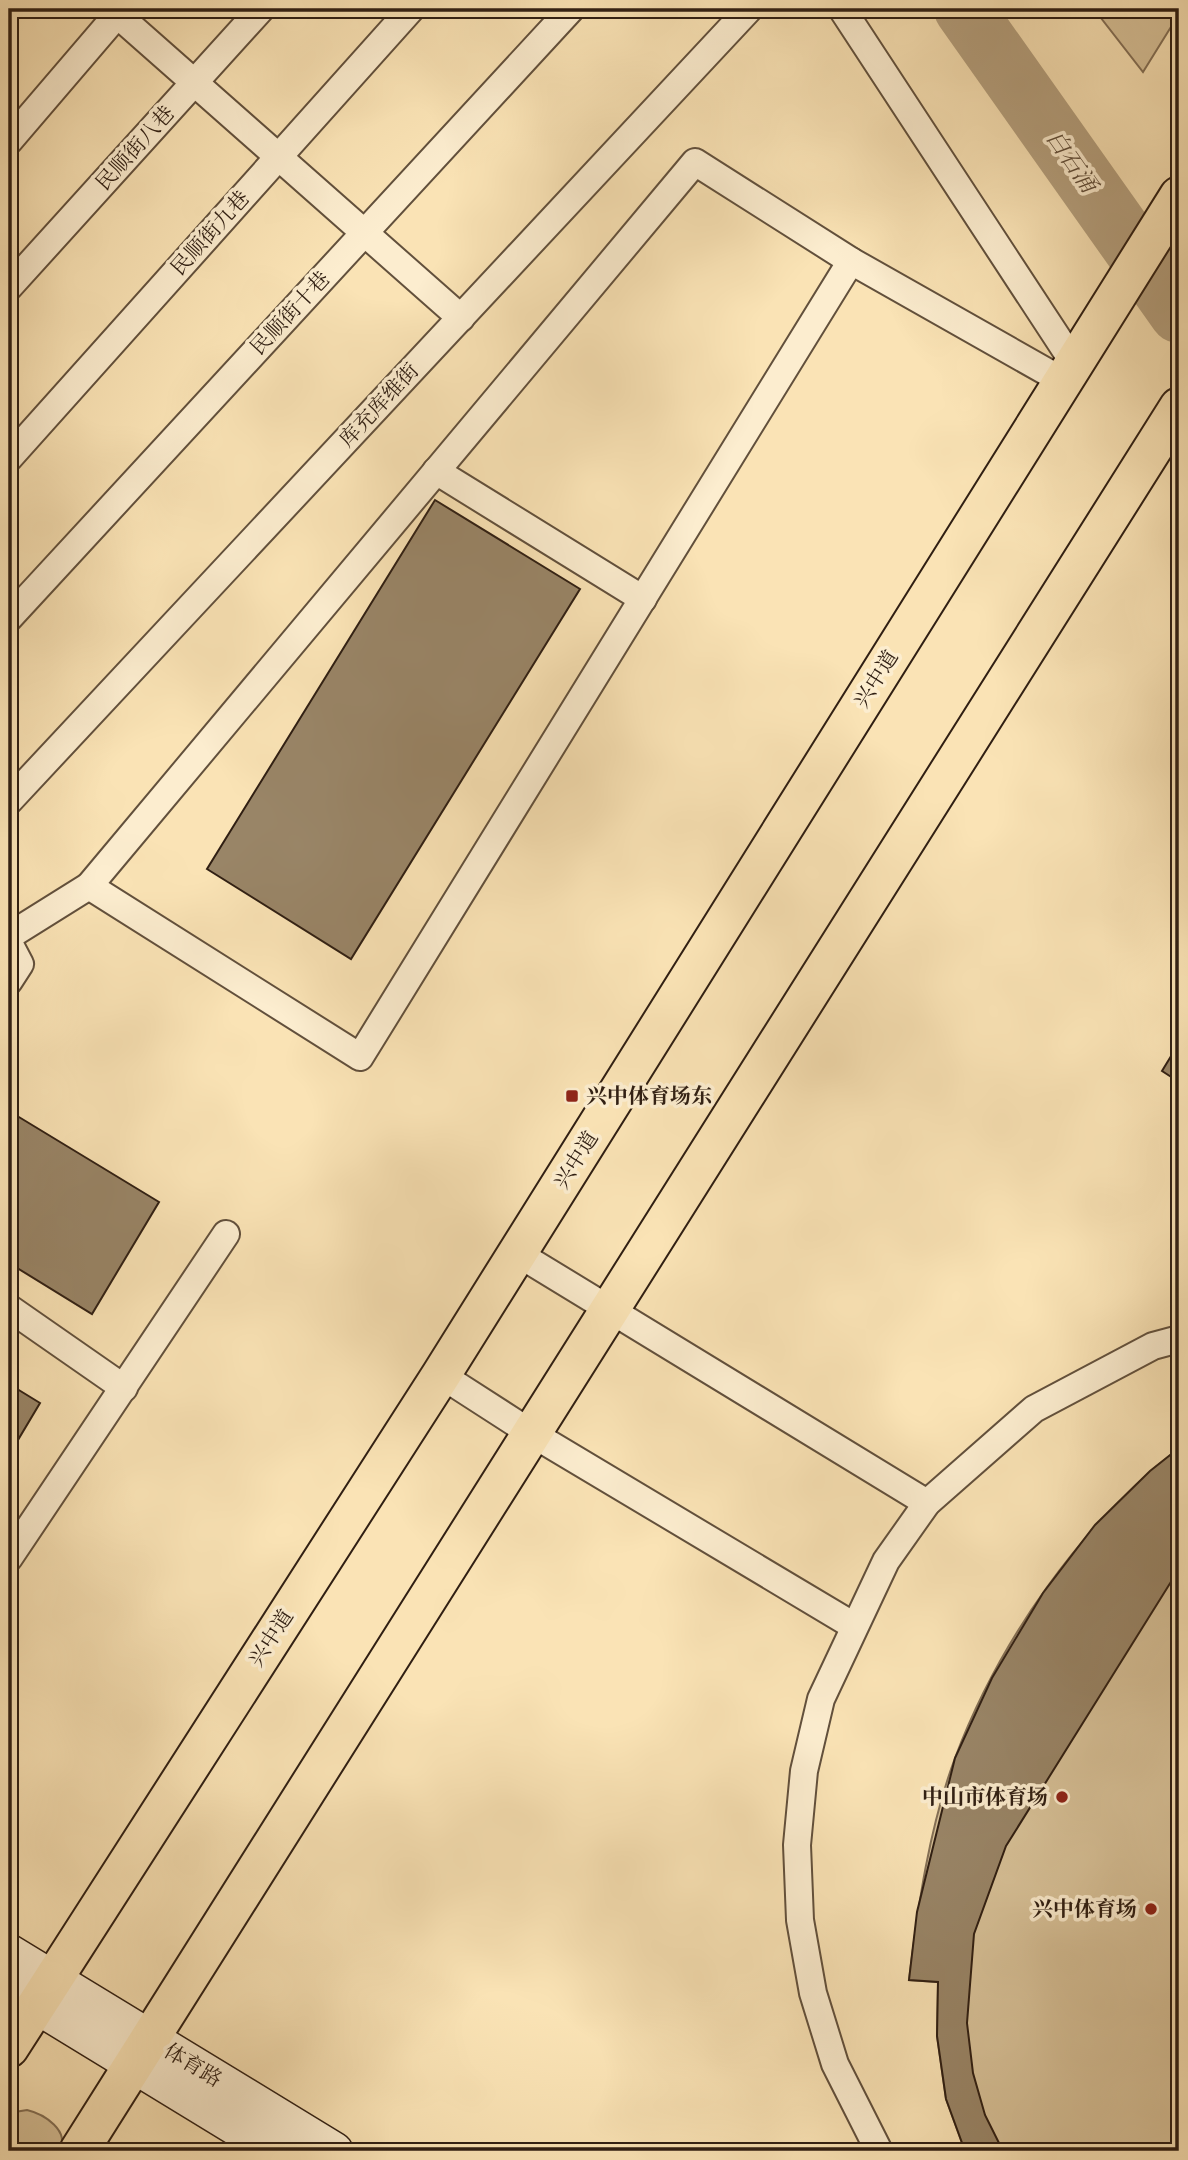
<svg xmlns="http://www.w3.org/2000/svg" width="1188" height="2160" font-family="'IM FELL DW Pica','Noto Serif SC',serif">
<style>
.green{fill:#d8c299;stroke:#847056;stroke-width:2}
.lines{fill:none;stroke-linecap:round;stroke-linejoin:round}
.river{stroke:#b5a07e;stroke-width:60}
.building{fill:#998567;stroke:#301f13;stroke-width:2}
.street-casing{stroke:#62503c;stroke-width:30}
.secondary-casing{stroke:#301f13;stroke-width:40}
.primary-casing{stroke:#301f13;stroke-width:42}
.street{stroke:#fcedcf;stroke-width:26}
.secondary{stroke:#fcedcf;stroke-width:37}
.primary{stroke:#fae3b5;stroke-width:38}
.poi-dot{fill:#8f2418;stroke:#fcedcf;stroke-width:2.5}
.labels{text-anchor:middle;stroke-width:7;stroke-linejoin:round;paint-order:stroke}
.street-label{font-size:21px;fill:#301f13;stroke:#fcedcf}
.poi-label{font-size:21px;font-weight:bold;fill:#301f13;stroke:#fcedcf;text-anchor:end}
.water-label{font-size:23px;font-style:italic;fill:#5f4c38;stroke:#fcedcf}
</style>
<rect width="100%" height="100%" fill="#fae3b5"/>
<filter id="stains"><feTurbulence type="fractalNoise" baseFrequency=".00286" numOctaves="4"/><feColorMatrix values="0 0 0 0 .2 0 0 0 0 .09 0 0 0 0 .02 0 0 0 .5 -.17"/></filter>
<radialGradient id="worn" r=".72"><stop offset=".6" stop-color="#630" stop-opacity="0"/><stop offset="1" stop-color="#630" stop-opacity=".3"/></radialGradient>
<g class="green">
<polygon points="1094,9 1179,9 1179,14 1143,72"/>
<path d="M1179,1448V2151H965L946,2099L937,2036L938,1982L909,1980C918,1906 929,1828 955,1758C999,1641 1081,1524 1179,1448Z"/>
<path d="M27,2110C44,2114 71,2131 59,2151H9V2123L15,2112Z"/>
</g>
<g class="lines">
<polyline class="river" points="964,9 1179,313"/>
</g>
<g class="building">
<polygon points="435,500 580,589 351,959 207,869"/>
<polygon points="1179,1043 1179,1082 1162,1071"/>
<polygon points="9,1111 159,1202 92,1314 9,1263"/>
<polygon points="9,1384 40,1403 9,1455"/>
<polygon points="1179,1448 1179,1569 1006,1846 974,1934 967,2023 973,2073 985,2115 1003,2151 965,2151 946,2099 937,2036 938,1982 909,1980 917,1912 955,1758 992,1678 1043,1593 1095,1525 1150,1471"/>
</g>
<g class="lines">
<g class="street-casing">
<g id="street">
<polyline points="111,9 461,318"/>
<polyline points="842,9 1074,363"/>
<polyline points="9,141 122,9"/>
<polyline points="9,287 261,9"/>
<polyline points="9,458 411,9"/>
<polyline points="436,471 643,599"/>
<polyline points="9,618 571,9"/>
<polyline points="9,801 749,9"/>
<polyline points="89,886 695,162 851,261"/>
<polyline points="9,936 89,886 360,1057 851,261 1063,381"/>
<polyline points="9,943 20,964 9,981"/>
<polyline points="517,1253 927,1503"/>
<polyline points="9,1308 124,1388"/>
<polyline points="441,1375 531,1433 854,1626"/>
<polyline points="9,1558 226,1234"/>
<polyline points="879,2151 835,2064 813,1993 800,1920 797,1845 804,1771 821,1699 886,1561 927,1503 1034,1409 1153,1346 1179,1339"/>
</g>
</g>
<g class="secondary-casing">
<g id="secondary">
<polyline points="9,1953 334,2151"/>
<polyline points="9,1988 276,2151"/>
</g>
</g>
<g class="primary-casing">
<g id="primary">
<polyline points="9,2048 441,1375 1179,196"/>
<polyline points="79,2151 1179,407"/>
</g>
</g>
<use href="#street" class="street"/>
<use href="#secondary" class="secondary"/>
<use href="#primary" class="primary"/>
</g>
<g class="poi-dot">
<rect x="565" y="1089" width="14" height="14" rx="3.5"/>
<circle cx="1062" cy="1797" r="7"/>
<circle cx="1151" cy="1909" r="7"/>
</g>
<g class="labels">
<g class="street-label">
<text transform="translate(135 148) rotate(-48)" y="7">民顺街八巷</text>
<text transform="translate(210 233) rotate(-48)" y="7">民顺街九巷</text>
<text transform="translate(290 313) rotate(-47)" y="7">民顺街十巷</text>
<text transform="translate(379 405) rotate(-47)" y="7">库充库维街</text>
<text transform="translate(876 679) rotate(-58)" y="7">兴中道</text>
<text transform="translate(576 1160) rotate(-58)" y="7">兴中道</text>
<text transform="translate(271 1638) rotate(-57)" y="7">兴中道</text>
<text transform="translate(193 2065) rotate(31)" y="7">体育路</text>
</g>
<g class="poi-label">
<text x="586" y="1103" text-anchor="start">兴中体育场东</text>
<text x="1048" y="1804">中山市体育场</text>
<text x="1137" y="1916">兴中体育场</text>
</g>
<g class="water-label">
<text transform="translate(1072 161) rotate(55)" y="8">白石涌</text>
</g>
</g>
<rect width="1188" height="2160" fill="none" stroke="#fae3b5" stroke-width="35"/>
<rect x="10" y="10" width="1167" height="2139" fill="none" stroke="#301f13" stroke-width="3.5"/>
<rect x="18" y="18" width="1153" height="2125" fill="none" stroke="#301f13" stroke-width="2"/>
<rect width="100%" height="100%" filter="url(#stains)"/>
<rect width="100%" height="100%" fill="url(#worn)"/>
</svg>
